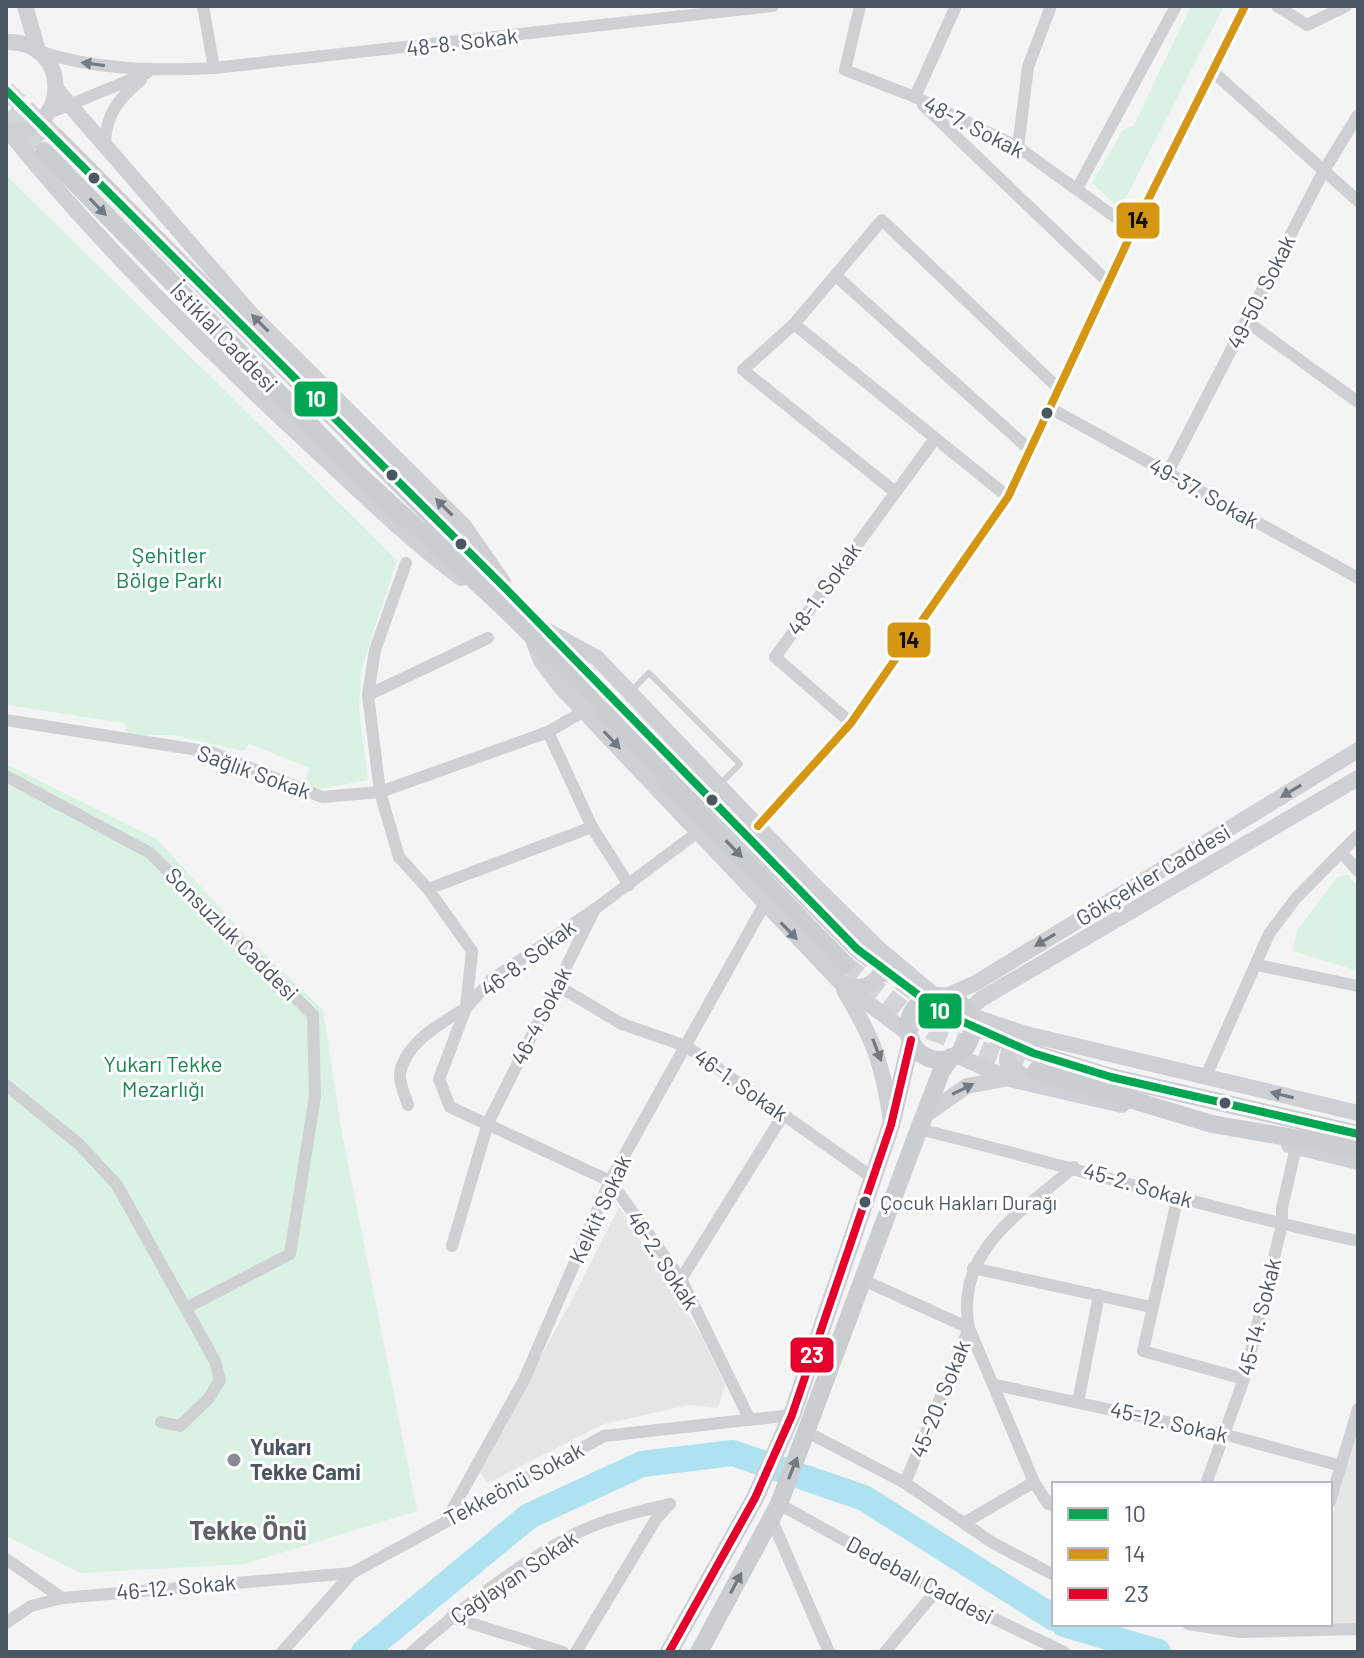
<svg xmlns="http://www.w3.org/2000/svg" width="1364" height="1658" font-family="Barlow,sans-serif">
<style>
.education{fill:#e6e5e6}
.green{fill:#d9f2e3}
.lines{fill:none;stroke-linecap:round;stroke-linejoin:round}
.river{stroke:#aee2f0;stroke-width:26}
.primary-tunnel{stroke:#d2d4d7;stroke-width:18;stroke-dasharray:18 9;stroke-linecap:butt}
.lane{stroke:#ced0d2;stroke-width:6}
.street{stroke:#ced0d2;stroke-width:12}
.secondary{stroke:#ced0d4;stroke-width:16}
.primary{stroke:#caced1;stroke-width:18}
.bus-1-casing{stroke:#fff;stroke-width:14}
.bus-2-casing{stroke:#fff;stroke-width:14}
.bus-3-casing{stroke:#fff;stroke-width:14}
.bus-1{stroke:#00a651;stroke-width:8}
.bus-2{stroke:#d49613;stroke-width:8}
.bus-3{stroke:#e4002b;stroke-width:8}
.oneway{fill:#727b83}
.oneway2{fill:#707a83}
.oneway3{fill:#727b84}
.bus-dot{fill:#4a5661;stroke:#fff;stroke-width:3}
.poi-dot{fill:#868d94;stroke:#fff;stroke-width:3}
.labels{text-anchor:middle;stroke-width:6;stroke-linejoin:round;paint-order:stroke}
.bus-label{font-size:20px;fill:#4a5661;stroke:#fff;text-anchor:start}
.street-label{font-size:22px;fill:#4a5661;stroke:#fff}
.park-label{font-size:22px;fill:#17864f;stroke:#fff}
.poi-label{font-size:22px;font-weight:bold;fill:#4a5661;stroke:#fff;text-anchor:start}
.quarter-label{font-size:26px;font-weight:bold;fill:#5f6368;stroke:#fff}
.line-badge{stroke:#fff;stroke-width:3}
.badge-label{font-size:22px;text-anchor:middle;font-weight:bold;fill:#fff}
.pale-badge-label{font-size:22px;text-anchor:middle;font-weight:bold;fill:#111}
</style>
<rect width="100%" height="100%" fill="#f4f4f4"/>
<g class="education">
<polygon points="619,1207 702,1337 725,1385 718,1408 689,1405 604,1424 488,1483 478,1470 566,1311"/>
<polygon points="1358,1431 1358,1623 1299,1626 1330,1624 1330,1523"/>
</g>
<g class="green">
<polygon points="1191,6 1224,6 1120,209 1092,183 1123,130 1134,125"/>
<polygon points="6,175 397,560 361,670 359,708 368,780 320,789 304,782 310,768 249,744 244,751 172,735 127,735 125,723 6,705"/>
<polygon points="6,764 157,839 246,936 323,1010 342,1133 417,1511 245,1564 80,1573 6,1536"/>
<polygon points="1348,875 1358,887 1358,971 1293,951 1297,931 1337,877"/>
</g>
<g class="lines">
<g class="river">
<polyline points="1064,1624 1158,1652"/>
<polyline points="364,1652 529,1516 642,1464 733,1453 864,1498 1054,1618"/>
</g>
<g class="primary-tunnel">
<polyline points="6,90 58,139"/>
<polyline points="6,114 44,151"/>
<polyline points="857,949 941,1012 1033,1053"/>
<polyline points="845,964 931,1031 1036,1071"/>
</g>
<polyline class="lane" points="632,690 649,673 740,764 720,784"/>
<g class="street">
<polyline points="203,6 214,68"/>
<polyline points="860,6 845,70 915,97 1018,147 1133,230"/>
<polyline points="1277,6 1307,25 1346,6"/>
<path d="M38,51C95,70 154,71 214,68L773,6"/>
<polyline points="1211,70 1358,201"/>
<polyline points="915,97 956,6"/>
<polyline points="923,105 1108,282"/>
<polyline points="47,114 147,73"/>
<path d="M105,143C106,114 119,98 141,80"/>
<polyline points="1018,147 1028,67 1051,6"/>
<polyline points="1078,187 1176,6"/>
<polyline points="836,276 1030,450"/>
<polyline points="1246,321 1358,402"/>
<polyline points="794,324 1008,497"/>
<polyline points="1050,408 1358,578"/>
<polyline points="1168,472 1323,172 1358,115"/>
<polyline points="895,492 743,370 794,324 882,220 1059,389"/>
<path d="M406,563L375,650L368,695L380,792L399,857L428,889L472,951L466,1008C442,1023 405,1042 400,1074C399,1084 405,1095 408,1105"/>
<polyline points="368,695 488,638"/>
<polyline points="6,720 211,752 322,797 380,792 548,732 584,711"/>
<polyline points="851,723 775,657 934,440"/>
<polyline points="548,732 592,827 629,885"/>
<polyline points="6,776 150,853 313,1015 315,1096 290,1254 188,1307"/>
<polyline points="758,826 851,723 1008,497 1133,230 1245,6"/>
<polyline points="1341,852 1358,871"/>
<polyline points="428,889 592,827"/>
<polyline points="595,909 491,980 466,1008 439,1079 450,1107 610,1181 681,1279 750,1420"/>
<polyline points="1257,965 1358,986"/>
<polyline points="558,986 622,1024 686,1046 873,1178"/>
<polyline points="1206,1076 1269,934 1296,898 1358,835"/>
<polyline points="6,1085 80,1145 117,1185 215,1361 220,1380 209,1398 180,1426 161,1422"/>
<path d="M919,1129C1065,1165 1210,1209 1358,1241"/>
<polyline points="1178,1196 1143,1351 1244,1379"/>
<polyline points="452,1246 488,1123 595,909 698,832"/>
<polyline points="973,1268 1151,1307"/>
<polyline points="681,1279 783,1115"/>
<polyline points="863,1280 969,1328 1034,1482"/>
<polyline points="996,1385 1223,1434 1341,1466"/>
<polyline points="1078,1402 1099,1295"/>
<polyline points="807,1432 905,1483 993,1543 1054,1575"/>
<path d="M905,1483L969,1328C954,1250 1022,1212 1074,1167"/>
<polyline points="1206,1484 1244,1379 1282,1225 1282,1208 1296,1147"/>
<polyline points="1330,1502 1358,1409"/>
<polyline points="779,1504 936,1591 1064,1652"/>
<polyline points="771,1518 829,1652"/>
<polyline points="447,1519 524,1380 610,1181 764,905"/>
<polyline points="964,1523 1034,1482 1048,1504 1054,1505"/>
<polyline points="6,1559 62,1598"/>
<polyline points="451,1617 563,1652"/>
<polyline points="6,1623 31,1606 62,1598 352,1573"/>
<polyline points="1188,1624 1240,1632 1358,1629"/>
<polyline points="282,1652 352,1573 604,1436 792,1415"/>
<path d="M412,1652C460,1609 514,1567 571,1536C601,1520 636,1512 670,1504"/>
<polyline points="576,1652 656,1519 670,1504"/>
<polyline points="885,1652 936,1591"/>
</g>
<g class="secondary">
<polyline points="25,6 38,51"/>
<path d="M6,42C72,40 72,134 6,132"/>
<polyline points="56,89 251,314 464,526 503,582"/>
<path d="M10,133C100,245 205,347 310,445C359,490 407,538 461,578"/>
<polyline points="548,631 597,658 812,883 879,949 935,996"/>
<polyline points="532,637 541,661 559,685 840,982 909,1034"/>
<path d="M845,984C862,990 868,987 880,975L879,949"/>
<path d="M844,990C875,1042 882,1062 891,1121"/>
<polyline points="946,996 974,984 1358,750"/>
<polyline points="967,1012 981,999 1358,778"/>
<polyline points="969,1015 1026,1034 1358,1113"/>
<path d="M1026,1034C1015,1041 1007,1048 1007,1062L1029,1081"/>
<polyline points="956,1055 1009,1079 1122,1105"/>
<polyline points="924,1116 967,1086 1004,1079"/>
<polyline points="1289,1145 1358,1162"/>
</g>
<g class="primary">
<polyline points="58,139 592,679"/>
<polyline points="44,151 357,473 500,604 592,695 700,815 845,964"/>
<polyline points="615,703 857,949"/>
<circle cx="940" cy="1028" r="32"/>
<polyline points="1033,1053 1111,1077 1358,1134"/>
<polyline points="1036,1071 1212,1124 1358,1149"/>
<polyline points="669,1652 755,1498 792,1415 891,1125 911,1040"/>
<polyline points="699,1652 779,1504 919,1129 941,1072 951,1057"/>
</g>
<g class="bus-1-casing">
<polyline id="bus-1" points="6,90 508,591 857,949 941,1012 1033,1053 1111,1077 1358,1134"/>
</g>
<g class="bus-2-casing">
<polyline id="bus-2" points="758,826 851,723 1008,497 1133,230 1245,6"/>
</g>
<g class="bus-3-casing">
<polyline id="bus-3" points="669,1652 755,1498 792,1415 891,1125 911,1040"/>
</g>
<use href="#bus-1" class="bus-1"/>
<use href="#bus-2" class="bus-2"/>
<use href="#bus-3" class="bus-3"/>
</g>
<defs><path id="oneway-solid" d="M-6-.8H1V-3.2L6.5 0L1 3.2V.8H-6Z" transform="scale(2)"/></defs>
<use class="oneway" href="#oneway-solid" transform="translate(93 64) rotate(-172)"/>
<g class="oneway2">
<use href="#oneway-solid" transform="translate(98 207) rotate(46)"/>
<use href="#oneway-solid" transform="translate(734 849) rotate(46)"/>
<use href="#oneway-solid" transform="translate(793 1468) rotate(-68)"/>
<use href="#oneway-solid" transform="translate(736 1583) rotate(-62)"/>
</g>
<g class="oneway3">
<use href="#oneway-solid" transform="translate(260 323) rotate(-135)"/>
<use href="#oneway-solid" transform="translate(444 507) rotate(-135)"/>
<use href="#oneway-solid" transform="translate(612 740) rotate(47)"/>
<use href="#oneway-solid" transform="translate(1291 791) rotate(149)"/>
<use href="#oneway-solid" transform="translate(789 931) rotate(46)"/>
<use href="#oneway-solid" transform="translate(1045 940) rotate(149)"/>
<use href="#oneway-solid" transform="translate(877 1050) rotate(69)"/>
<use href="#oneway-solid" transform="translate(963 1089) rotate(-26)"/>
<use href="#oneway-solid" transform="translate(1282 1095) rotate(-166)"/>
</g>
<g class="bus-dot">
<circle cx="94" cy="178" r="7"/>
<circle cx="1047" cy="413" r="7"/>
<circle cx="392" cy="475" r="7"/>
<circle cx="461" cy="544" r="7"/>
<circle cx="712" cy="800" r="7"/>
<circle cx="1225" cy="1103" r="7"/>
<circle cx="865" cy="1202" r="7"/>
</g>
<circle class="poi-dot" cx="234" cy="1460" r="8"/>
<g class="labels">
<g class="bus-label">
<text x="880" y="1210">Çocuk Hakları Durağı</text>
</g>
<g class="street-label">
<text transform="translate(462 42) rotate(-7)" y="8">48-8. Sokak</text>
<text transform="translate(974 127) rotate(27)" y="8">48-7. Sokak</text>
<text transform="translate(1261 292) rotate(-63)" y="8">49-50. Sokak</text>
<text transform="translate(224 337) rotate(46)" y="8">İstiklal Caddesi</text>
<text transform="translate(1204 493) rotate(29)" y="8">49-37. Sokak</text>
<text transform="translate(824 589) rotate(-54)" y="8">48-1. Sokak</text>
<text transform="translate(254 772) rotate(20)" y="8">Sağlık Sokak</text>
<text transform="translate(1153 875) rotate(-31)" y="8">Gökçekler Caddesi</text>
<text transform="translate(232 934) rotate(45)" y="8">Sonsuzluk Caddesi</text>
<text transform="translate(528 958) rotate(-37)" y="8">46-8. Sokak</text>
<text transform="translate(541 1016) rotate(-63)" y="8">46-4 Sokak</text>
<text transform="translate(741 1085) rotate(35)" y="8">46-1. Sokak</text>
<text transform="translate(1138 1185) rotate(16)" y="8">45-2. Sokak</text>
<text transform="translate(600 1209) rotate(-65)" y="8">Kelkit Sokak</text>
<text transform="translate(663 1260) rotate(57)" y="8">46-2. Sokak</text>
<text transform="translate(1259 1317) rotate(-76)" y="8">45-14. Sokak</text>
<text transform="translate(940 1399) rotate(-68)" y="8">45-20. Sokak</text>
<text transform="translate(1169 1422) rotate(13)" y="8">45-12. Sokak</text>
<text transform="translate(514 1484) rotate(-28)" y="8">Tekkeönü Sokak</text>
<text transform="translate(514 1577) rotate(-34)" y="8">Çağlayan Sokak</text>
<text transform="translate(920 1580) rotate(28)" y="8">Dedebalı Caddesi</text>
<text transform="translate(176 1587) rotate(-5)" y="8">46-12. Sokak</text>
</g>
<g class="park-label">
<text x="169" y="563">Şehitler<tspan x="169" dy="25">Bölge Parkı</tspan></text>
<text x="163" y="1072">Yukarı Tekke<tspan x="163" dy="25">Mezarlığı</tspan></text>
</g>
<g class="poi-label">
<text x="250" y="1455">Yukarı<tspan x="250" dy="25">Tekke Cami</tspan></text>
</g>
<g class="quarter-label">
<text x="248" y="1540">Tekke Önü</text>
</g>
</g>
<g class="line-badge">
<rect x="1115" y="201" width="46" height="39" rx="8" fill="#d49613"/>
<rect x="293" y="380" width="46" height="38" rx="8" fill="#00a651"/>
<rect x="886" y="621" width="46" height="38" rx="8" fill="#d49613"/>
<rect x="917" y="992" width="46" height="38" rx="8" fill="#00a651"/>
<rect x="789" y="1336" width="46" height="38" rx="8" fill="#e4002b"/>
</g>
<g class="badge-label">
<text x="316" y="407">10</text>
<text x="940" y="1019">10</text>
<text x="812" y="1363">23</text>
</g>
<g class="pale-badge-label">
<text x="1138" y="228">14</text>
<text x="909" y="648">14</text>
</g>
<rect width="1364" height="1658" fill="none" stroke="#4a5661" stroke-width="16"/>
<rect x="1052" y="1482" width="280" height="144" fill="#ffffff" stroke="#b7bbc0" stroke-width="2"/>
<rect x="1068" y="1508" width="40" height="12" fill="#00a651" stroke="#b7bbc0" stroke-width="2"/>
<text x="1124" y="1522" font-size="24" fill="#4a5661">10</text>
<rect x="1068" y="1548" width="40" height="12" fill="#d49613" stroke="#b7bbc0" stroke-width="2"/>
<text x="1124" y="1562" font-size="24" fill="#4a5661">14</text>
<rect x="1068" y="1588" width="40" height="12" fill="#e4002b" stroke="#b7bbc0" stroke-width="2"/>
<text x="1124" y="1602" font-size="24" fill="#4a5661">23</text>
</svg>
